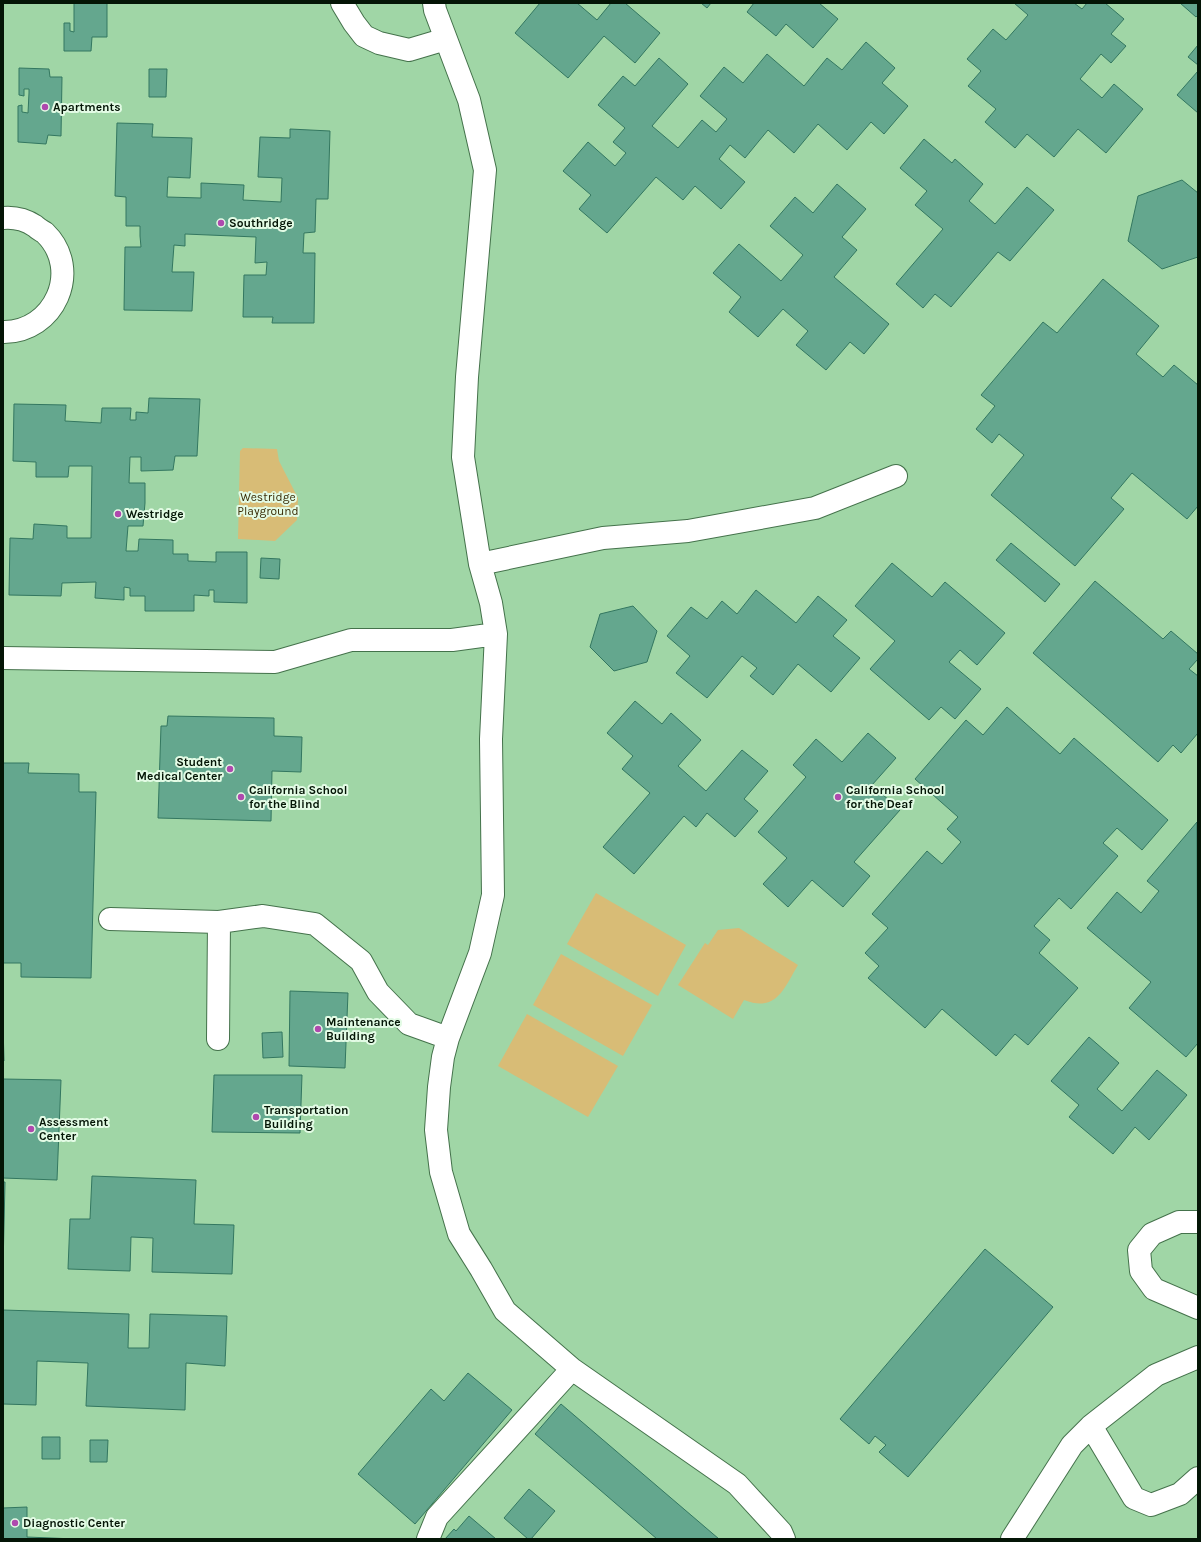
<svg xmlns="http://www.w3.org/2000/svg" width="1201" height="1542" font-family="Karla,sans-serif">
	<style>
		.built { fill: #a0d6a6 }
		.green { fill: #d8bc76 }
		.building { fill: #64a78e; stroke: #337760 }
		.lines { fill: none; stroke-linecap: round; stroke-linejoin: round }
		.minor-casing { stroke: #44724b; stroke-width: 24 }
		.minor { stroke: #fff; stroke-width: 22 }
		.poi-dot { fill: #af49ae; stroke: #e3fbe5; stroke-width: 1.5 }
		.labels { text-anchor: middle; stroke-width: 4; stroke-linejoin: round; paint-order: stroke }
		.poi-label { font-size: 12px; font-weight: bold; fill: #041506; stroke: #e3fbe5; text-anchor: start }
		.park-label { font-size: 12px; fill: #3a2c07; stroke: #e3fbe5 }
	</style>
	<rect width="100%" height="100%" fill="#b0e2b6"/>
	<path class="built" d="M 3,3 L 1198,3 L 1198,1539 L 3,1539 Z"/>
	<path class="green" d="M 243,448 L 277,449 L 279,461 L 298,498 L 297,520 L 275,541 L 238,539 L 240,451 Z
		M 596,893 L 686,945 L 658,996 L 567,944 Z
		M 739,928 L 798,965 C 784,988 777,1013 744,1000 L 733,1019 L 678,985 L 705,943 L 708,945 L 718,930 Z
		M 561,954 L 652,1005 L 623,1056 L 533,1005 Z
		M 527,1014 L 618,1066 L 588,1117 L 498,1066 Z"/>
	<path class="building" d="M 74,3 L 107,3 L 107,37 L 92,37 L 91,51 L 64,51 L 64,23 L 70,23 L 70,31 L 74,32 Z
		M 540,3 L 577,3 L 597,20 L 611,3 L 625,3 L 660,33 L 635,63 L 604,36 L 568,78 L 515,33 Z
		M 701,3 L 711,3 L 707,8 Z
		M 754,3 L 819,3 L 838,19 L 813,48 L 786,24 L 776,36 L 747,12 Z
		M 1014,3 L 1074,3 L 1082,9 L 1087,3 L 1105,3 L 1124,19 L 1111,34 L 1126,46 L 1111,63 L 1101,54 L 1080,79 L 1102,98 L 1114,84 L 1143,109 L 1106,153 L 1078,129 L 1054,157 L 1027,134 L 1015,148 L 985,122 L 996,109 L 968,86 L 981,71 L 967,59 L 993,29 L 1006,40 L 1028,15 Z
		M 1180,3 L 1198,3 L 1198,15 L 1196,17 Z
		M 866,42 L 895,68 L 882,83 L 908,106 L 884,134 L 871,122 L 847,150 L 818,124 L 794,153 L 768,130 L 745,158 L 730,145 L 719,159 L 745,182 L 721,209 L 695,186 L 683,200 L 656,177 L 607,233 L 579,209 L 591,195 L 563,171 L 588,142 L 615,166 L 626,153 L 613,142 L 625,128 L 598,105 L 623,76 L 635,86 L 659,58 L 688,84 L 652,126 L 678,148 L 702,120 L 716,132 L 727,119 L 700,96 L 724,67 L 743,83 L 767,54 L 804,86 L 827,58 L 842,70 Z
		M 1198,45 L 1198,65 L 1188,57 Z
		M 19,68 L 49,69 L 50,77 L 62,77 L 61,136 L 48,135 L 46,144 L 18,142 L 18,106 L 22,105 L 22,112 L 28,113 L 29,93 L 29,89 L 24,89 L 24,96 L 19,95 Z
		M 149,69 L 167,69 L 166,97 L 149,97 Z
		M 1198,71 L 1198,113 L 1177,95 Z
		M 117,123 L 153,124 L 152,137 L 192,138 L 190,178 L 168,177 L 167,197 L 201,198 L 201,183 L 222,184 L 244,185 L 243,200 L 281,202 L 282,178 L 258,177 L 260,137 L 290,138 L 290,129 L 330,131 L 328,199 L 316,199 L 315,232 L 304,233 L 303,253 L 315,253 L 314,323 L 272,323 L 273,317 L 243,317 L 244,275 L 266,275 L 267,262 L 255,263 L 256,237 L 185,234 L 185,246 L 174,245 L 172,272 L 194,272 L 192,311 L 124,310 L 125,247 L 141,247 L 140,236 L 140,226 L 126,226 L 126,197 L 115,196 Z
		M 924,139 L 952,163 L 955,159 L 983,184 L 969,201 L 995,224 L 1027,187 L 1054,210 L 1010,261 L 998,252 L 951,307 L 935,294 L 923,308 L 896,284 L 943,229 L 915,205 L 927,191 L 900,168 Z
		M 1182,180 L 1198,193 L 1198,257 L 1162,269 L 1128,241 L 1138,196 Z
		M 837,184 L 866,209 L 842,237 L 857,250 L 834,277 L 889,324 L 864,354 L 850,342 L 826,370 L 796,345 L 808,331 L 783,309 L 758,337 L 729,312 L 741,297 L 713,273 L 739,244 L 781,281 L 803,255 L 770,226 L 795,197 L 813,213 Z
		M 1103,279 L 1159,326 L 1136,354 L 1163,377 L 1174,365 L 1198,385 L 1198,506 L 1187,519 L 1132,473 L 1111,498 L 1124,509 L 1075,566 L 991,495 L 1024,455 L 999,434 L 992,443 L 976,429 L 995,406 L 981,395 L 1043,322 L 1057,333 Z
		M 149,398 L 200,399 L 197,456 L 175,456 L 173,470 L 141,471 L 141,457 L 130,457 L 129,483 L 145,483 L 145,503 L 143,526 L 128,526 L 126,551 L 138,551 L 139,539 L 173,540 L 173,554 L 188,554 L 188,561 L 216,562 L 216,552 L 247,552 L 247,603 L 214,602 L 214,590 L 209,590 L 209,596 L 194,595 L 194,611 L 145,611 L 145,596 L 130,596 L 130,588 L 124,587 L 124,600 L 95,598 L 96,582 L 62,583 L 61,596 L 9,595 L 10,538 L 33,539 L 34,524 L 67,526 L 67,538 L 91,538 L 92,466 L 69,466 L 68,477 L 36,477 L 36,462 L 13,461 L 14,404 L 66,405 L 65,421 L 101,423 L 102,408 L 131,408 L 130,420 L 136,420 L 136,412 L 148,413 Z
		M 1011,543 L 1060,584 L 1045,602 L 996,560 Z
		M 261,558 L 280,559 L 279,579 L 260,578 Z
		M 892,563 L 932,597 L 945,582 L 1005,633 L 977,665 L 960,650 L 949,662 L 981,689 L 955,719 L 941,707 L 929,720 L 870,669 L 895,641 L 855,606 Z
		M 1095,581 L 1163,639 L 1171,631 L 1198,654 L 1198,659 L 1189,669 L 1198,676 L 1198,733 L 1181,753 L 1173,745 L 1158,762 L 1033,653 Z
		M 756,590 L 796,623 L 818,596 L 847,620 L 833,636 L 860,658 L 831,692 L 798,664 L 773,695 L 750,676 L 757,668 L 742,656 L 707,698 L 676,673 L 690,656 L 667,636 L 691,607 L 707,619 L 722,601 L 737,614 Z
		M 633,606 L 657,631 L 647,662 L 614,671 L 590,647 L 600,614 Z
		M 635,701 L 662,724 L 671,713 L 701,740 L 678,766 L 706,791 L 742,750 L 768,771 L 744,799 L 758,811 L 735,837 L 707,813 L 696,827 L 684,816 L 634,874 L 603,847 L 650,793 L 622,769 L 633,756 L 607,733 Z
		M 1007,707 L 1060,754 L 1074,738 L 1168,820 L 1142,850 L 1117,828 L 1103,843 L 1118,856 L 1071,909 L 1059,898 L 1034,926 L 1050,940 L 1039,953 L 1078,988 L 1028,1045 L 1015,1034 L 996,1056 L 942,1009 L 925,1028 L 868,978 L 879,966 L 865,953 L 888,928 L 872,914 L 927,851 L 942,864 L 961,842 L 947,829 L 958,817 L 915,779 L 966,720 L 983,735 Z
		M 168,716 L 274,718 L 274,736 L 302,737 L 301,772 L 272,771 L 271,821 L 158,818 L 161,726 L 167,726 Z
		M 868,733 L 896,758 L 872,785 L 900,810 L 854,862 L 870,876 L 843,907 L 812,880 L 788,907 L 763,884 L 787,858 L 758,832 L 806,777 L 793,765 L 816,739 L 842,762 Z
		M 3,763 L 29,763 L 28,773 L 79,774 L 79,792 L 96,792 L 91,978 L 21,977 L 21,963 L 3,963 Z
		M 1197,822 L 1198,1043 L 1186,1057 L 1129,1008 L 1151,982 L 1087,928 L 1117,892 L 1141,913 L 1159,891 L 1147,881 Z
		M 290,991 L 348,993 L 345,1068 L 289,1066 Z
		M 3,1025 L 4,1061 L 3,1061 Z
		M 282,1032 L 283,1057 L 263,1058 L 262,1033 Z
		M 1089,1037 L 1119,1063 L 1097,1089 L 1122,1111 L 1157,1070 L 1187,1095 L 1149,1140 L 1135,1127 L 1113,1154 L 1069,1117 L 1079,1105 L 1051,1081 Z
		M 214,1075 L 302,1075 L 300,1133 L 212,1132 Z
		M 3,1079 L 61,1080 L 57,1180 L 3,1178 Z
		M 92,1176 L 196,1180 L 194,1224 L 234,1225 L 232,1274 L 152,1272 L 153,1238 L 131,1237 L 130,1271 L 68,1269 L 70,1219 L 90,1219 Z
		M 3,1182 L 5,1182 L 3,1268 Z
		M 985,1249 L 1053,1307 L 908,1477 L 879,1452 L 886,1445 L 875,1436 L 869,1444 L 840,1419 Z
		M 3,1310 L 129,1314 L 128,1348 L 149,1348 L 150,1314 L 227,1316 L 225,1366 L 186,1363 L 185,1410 L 86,1406 L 88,1363 L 37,1361 L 36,1405 L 3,1404 Z
		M 468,1373 L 512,1410 L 415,1524 L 358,1474 L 431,1389 L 444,1401 Z
		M 561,1404 L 719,1539 L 657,1539 L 535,1434 Z
		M 42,1437 L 60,1437 L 60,1459 L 42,1459 Z
		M 90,1440 L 108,1440 L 107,1462 L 90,1462 Z
		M 529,1489 L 555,1511 L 531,1539 L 528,1539 L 504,1518 Z
		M 27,1507 L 27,1537 L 75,1539 L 3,1539 L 3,1508 Z
		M 469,1516 L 496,1539 L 445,1539 L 454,1529 L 456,1531 Z"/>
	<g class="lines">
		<g class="minor-casing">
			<path id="minor" d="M 342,3 L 354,23 L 364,36 L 379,43 L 409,50 L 446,39
				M 434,3 L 435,10 L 469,100 L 485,170 L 467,377 L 463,457 L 480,564 L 491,603 L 496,634 L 491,739 L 493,895 L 480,953 L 448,1038 L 443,1057 L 439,1087 L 436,1130 L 441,1172 L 459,1234 L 481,1269 L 505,1311 L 572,1369 L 737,1484 L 781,1532 L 784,1539
				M 3,218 C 14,217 26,220 35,226 C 38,229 42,231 45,233 C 83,270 54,333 3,332
				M 480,564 L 603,538 L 688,531 L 815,508 L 896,476
				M 3,658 L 275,662 L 351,640 L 452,640 L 496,634
				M 110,919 L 219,922 L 263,916 L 315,924 L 361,961 L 378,992 L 409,1024 L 448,1038
				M 218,1039 L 219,922
				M 1198,1222 L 1179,1222 L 1152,1234 L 1139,1250 L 1141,1271 L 1154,1289 L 1198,1308
				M 1091,1426 L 1134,1498 L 1151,1505 L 1180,1494 L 1198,1478
				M 428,1539 L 437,1517 L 572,1369
				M 1012,1539 L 1072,1445 L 1091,1426 L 1156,1375 L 1198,1357"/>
		</g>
		<use href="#minor" class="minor"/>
	</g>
	<g class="poi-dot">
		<circle cx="45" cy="107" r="4"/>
		<circle cx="221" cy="223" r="4"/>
		<circle cx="118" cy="514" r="4"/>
		<circle cx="230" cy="769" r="4"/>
		<circle cx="241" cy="797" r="4"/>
		<circle cx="838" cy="797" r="4"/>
		<circle cx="318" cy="1029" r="4"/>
		<circle cx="256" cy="1117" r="4"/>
		<circle cx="31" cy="1129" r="4"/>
		<circle cx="15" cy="1523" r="4"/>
	</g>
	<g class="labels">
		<g class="poi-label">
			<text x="53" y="111">Apartments</text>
			<text x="229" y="227">Southridge</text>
			<text x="126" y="518">Westridge</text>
			<text x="222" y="766" text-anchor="end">Student<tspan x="222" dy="14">Medical Center</tspan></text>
			<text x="249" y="794">California School<tspan x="249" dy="14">for the Blind</tspan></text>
			<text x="846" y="794">California School<tspan x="846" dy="14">for the Deaf</tspan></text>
			<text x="326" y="1026">Maintenance<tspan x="326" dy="14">Building</tspan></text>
			<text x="264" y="1114">Transportation<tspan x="264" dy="14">Building</tspan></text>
			<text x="39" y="1126">Assessment<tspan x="39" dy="14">Center</tspan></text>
			<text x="23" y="1527">Diagnostic Center</text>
		</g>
		<g class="park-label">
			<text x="268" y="501">Westridge<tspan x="268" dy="14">Playground</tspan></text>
		</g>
	</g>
	<rect width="1201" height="1542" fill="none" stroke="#041506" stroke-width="8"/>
</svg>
